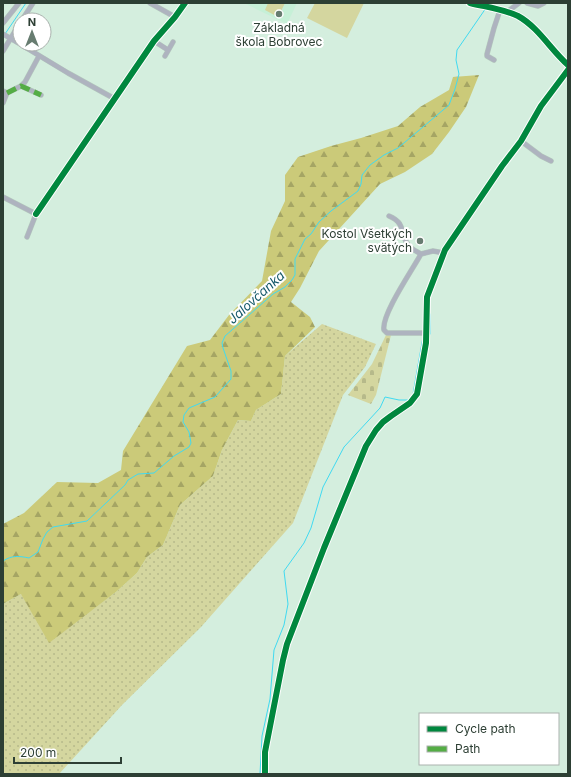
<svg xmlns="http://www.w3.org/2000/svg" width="571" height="777" font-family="Inter,sans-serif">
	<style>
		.built { fill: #c6f0d7 }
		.grass { fill: url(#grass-dots) }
		.forest { fill: url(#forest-firs) }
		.cemetery { fill: url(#cemetery-stones) }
		.park { fill: #d4d69f }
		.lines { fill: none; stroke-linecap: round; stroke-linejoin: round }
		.stream { stroke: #40daf1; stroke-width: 1 }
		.street-casing { stroke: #b4c9bd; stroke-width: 5.5 }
		.secondary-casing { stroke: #b4c9bd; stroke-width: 7 }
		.street { stroke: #aeb3bf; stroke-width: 4.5 }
		.secondary { stroke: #a3a8b5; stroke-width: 6 }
		.quiet { stroke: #54ad45; stroke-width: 5; stroke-dasharray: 10 5; stroke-linecap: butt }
		.cycleway-casing { stroke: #fff; stroke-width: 8 }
		.cycleway { stroke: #00873e; stroke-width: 6 }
		.poi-dot { fill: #677c70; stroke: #fff; stroke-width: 1.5 }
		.labels { text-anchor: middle; stroke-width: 4; stroke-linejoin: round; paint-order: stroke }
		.poi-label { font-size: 12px; fill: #2d3f34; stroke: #fff }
		.water-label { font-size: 13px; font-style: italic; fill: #16596a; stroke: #fff }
	</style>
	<defs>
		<pattern id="grass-dots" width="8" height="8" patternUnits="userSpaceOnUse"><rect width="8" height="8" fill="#d4d69f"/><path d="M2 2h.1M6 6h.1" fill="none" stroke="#b6b98a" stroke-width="1.8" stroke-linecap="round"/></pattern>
		<pattern id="forest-firs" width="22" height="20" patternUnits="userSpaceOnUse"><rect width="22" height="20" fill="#cbca79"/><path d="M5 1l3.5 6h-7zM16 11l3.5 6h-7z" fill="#a5a564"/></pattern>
		<pattern id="cemetery-stones" width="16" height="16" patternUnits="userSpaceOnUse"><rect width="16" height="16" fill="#d4d69f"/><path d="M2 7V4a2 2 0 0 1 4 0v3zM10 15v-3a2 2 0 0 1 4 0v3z" fill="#b6b98a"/></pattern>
	</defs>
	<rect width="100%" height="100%" fill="#d4eede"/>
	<path class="built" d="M 244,3 L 297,3 L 287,24 Z"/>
	<path class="grass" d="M 322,324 L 376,344 L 365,367 L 343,395 L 293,523 L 201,627 L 122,705 L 59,774 L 3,774 L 3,604 L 21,594 L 89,612 L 116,592 L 137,573 L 147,557 L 163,545 L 180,505 L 213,476 L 222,450 L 238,420 L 251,421 L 256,410 L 281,394 L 285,356 Z"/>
	<path class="forest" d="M 479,75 L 466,107 L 449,132 L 432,154 L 405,172 L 380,184 L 319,251 L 300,288 L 291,302 L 310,317 L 315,327 L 285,356 L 281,394 L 256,410 L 251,421 L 238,420 L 222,450 L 213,476 L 180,505 L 163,545 L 147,557 L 137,573 L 116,592 L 49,643 L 21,594 L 3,604 L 3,524 L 24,513 L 57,482 L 98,483 L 121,470 L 123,451 L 187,346 L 210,340 L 229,315 L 262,281 L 271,231 L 285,201 L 285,175 L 298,157 L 331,146 L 361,138 L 398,126 L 420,107 L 449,90 L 453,77 Z"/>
	<path class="cemetery" d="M 386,335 L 391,335 L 376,395 L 371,404 L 348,395 L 372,364 Z"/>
	<path class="park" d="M 268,3 L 285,3 L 278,17 L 265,10 Z
		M 315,3 L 364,3 L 347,38 L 307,18 Z"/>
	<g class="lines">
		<path class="stream" d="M 5,34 L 26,3
			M 564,81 L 568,76
			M 552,96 L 560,86
			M 430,314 L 430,334
			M 3,561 C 12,555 19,556 29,558 L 38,552 L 43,539 L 47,532 L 53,527 L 87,521 L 125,485 L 128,480 L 138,474 L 154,473 L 174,456 L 189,447 L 191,443 L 189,432 L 183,422 L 184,415 L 189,408 L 215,397 L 231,379 L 231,371 L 223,348 L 222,343 L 225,336 L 273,294 L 285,287 L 292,280 L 295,275 L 295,259 L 305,239 L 311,234 L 319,222 L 331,211 L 358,191 L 361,184 L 362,175 L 370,165 L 384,155 L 398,148 L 449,105 L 455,89 L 459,74 L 456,60 L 457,50 L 486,8
			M 260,774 L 262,736 L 270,699 L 274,650 L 284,625 L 288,604 L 284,571 L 304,543 L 311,528 L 323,487 L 344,447 L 380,408 L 385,397 L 399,400 L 408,400 L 413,394 L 423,337"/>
		<g class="street-casing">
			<path id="street" d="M 150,3 L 175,17
				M 527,3 L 538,6 L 544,3
				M 507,12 L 519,3
				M 22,20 L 33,3
				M 3,23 L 19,3
				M 3,34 L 20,44
				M 154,41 L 168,50
				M 20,44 L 68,73 L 115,99
				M 3,51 L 20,23
				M 165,56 L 173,42
				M 494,60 L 487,56 L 487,54 L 494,28 L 500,10
				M 21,86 L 25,82 L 39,56
				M 3,91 L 7,93 L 3,103
				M 7,93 L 21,86 L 41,95
				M 521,141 L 541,156 L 551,161
				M 3,197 L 36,214 L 27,237
				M 36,214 L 154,41 L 175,17 L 185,3
				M 389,216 C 408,224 398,235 410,247 C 413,250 418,252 421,254 L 433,251 L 444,253
				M 421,254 C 413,269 381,315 384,330 L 387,333 L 426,333"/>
		</g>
		<g class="secondary-casing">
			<path id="secondary" d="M 470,3 C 486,7 503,9 518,16 C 538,27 551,50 568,65
				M 265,774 L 265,752 L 283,660 L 287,644 L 324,548 L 366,446 L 376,430 L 383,422 L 391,416 L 410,403 L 417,394 L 426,343 L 427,297 L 445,250 L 502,166 L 521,141 L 541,106 L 568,70"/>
		</g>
		<use href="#street" class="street"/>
		<use href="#secondary" class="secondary"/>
		<path class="quiet" d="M 7,93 L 21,86 L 41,95"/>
		<g class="cycleway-casing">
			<path id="cycleway" d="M 470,3 C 486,7 503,9 518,16 C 538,27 551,50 568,65
				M 36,214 L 154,41 L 175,17 L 185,3
				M 265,774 L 265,752 L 283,660 L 287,644 L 324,548 L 366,446 L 376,430 L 383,422 L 391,416 L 410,403 L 417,394 L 426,343 L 427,297 L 445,250 L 502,166 L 521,141 L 541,106 L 568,70"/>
		</g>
		<use href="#cycleway" class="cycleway"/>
	</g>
	<g class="poi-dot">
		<circle cx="279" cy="14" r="4"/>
		<circle cx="420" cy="241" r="4"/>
	</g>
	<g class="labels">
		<g class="poi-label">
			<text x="279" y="32">Základná<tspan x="279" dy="14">škola Bobrovec</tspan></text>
			<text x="412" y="238" text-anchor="end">Kostol Všetkých<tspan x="412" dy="14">svätých</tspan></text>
		</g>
		<g class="water-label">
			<text transform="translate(256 297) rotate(-42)" y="5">Jalovčanka</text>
		</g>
	</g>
	<rect width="571" height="777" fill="none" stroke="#2d3f34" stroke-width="8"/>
	<rect x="419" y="713" width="140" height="52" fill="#ffffff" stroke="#abb2ae"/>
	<rect x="427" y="726" width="20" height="6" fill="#00873e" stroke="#abb2ae"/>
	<text x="455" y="733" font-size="12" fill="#2d3f34">Cycle path</text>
	<rect x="427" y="746" width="20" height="6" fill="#54ad45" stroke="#abb2ae"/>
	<text x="455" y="753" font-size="12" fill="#2d3f34">Path</text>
	<g transform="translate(32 32)"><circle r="19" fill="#ffffff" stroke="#abb2ae"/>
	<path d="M0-3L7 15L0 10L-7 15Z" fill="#677c70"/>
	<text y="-6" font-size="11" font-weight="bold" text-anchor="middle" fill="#2d3f34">N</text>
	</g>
	<path d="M14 757v6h107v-6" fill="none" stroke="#2d3f34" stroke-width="2"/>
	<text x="20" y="757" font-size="12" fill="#2d3f34" stroke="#ffffff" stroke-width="3" paint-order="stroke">200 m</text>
</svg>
